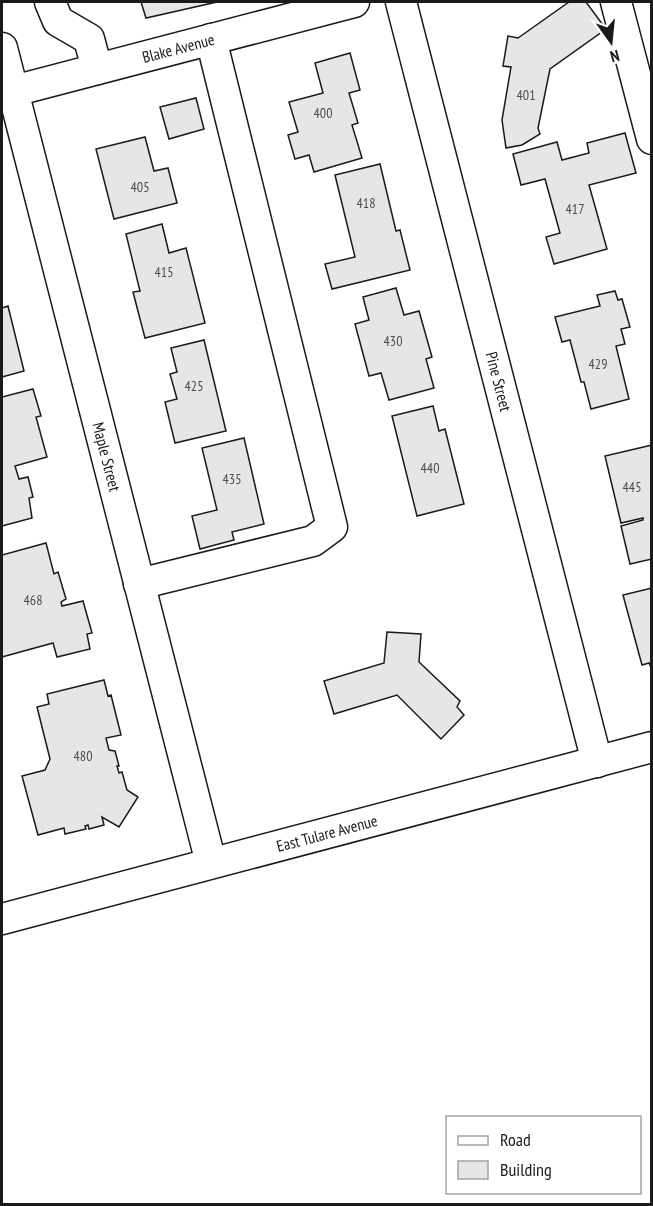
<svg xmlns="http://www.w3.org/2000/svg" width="653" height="1206" font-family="'PT Sans Narrow',sans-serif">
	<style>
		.building { fill: #e6e6e6; stroke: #1a1a1a; stroke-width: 1.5 }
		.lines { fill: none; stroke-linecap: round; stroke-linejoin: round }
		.minor-casing { stroke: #1a1a1a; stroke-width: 33 }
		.minor { stroke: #fff; stroke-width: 30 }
		.labels { text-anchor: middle; stroke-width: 4.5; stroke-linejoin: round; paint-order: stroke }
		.number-label { font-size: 14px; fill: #4d4d4d }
		.street-label { font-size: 16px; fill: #1a1a1a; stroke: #fff }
	</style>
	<rect width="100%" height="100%" fill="#fff"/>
	<path class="building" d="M 141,2 L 217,2 L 146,18 Z
		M 569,2 L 586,2 L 606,29 L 550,69 L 538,128 L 540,134 L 522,145 L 506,148 L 502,120 L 511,67 L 503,66 L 508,36 L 518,38 Z
		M 350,53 L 360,90 L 349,93 L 358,123 L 352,125 L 362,158 L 314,172 L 309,155 L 295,159 L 288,135 L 298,132 L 289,102 L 323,93 L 315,63 Z
		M 196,98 L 204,129 L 169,139 L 160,107 Z
		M 625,133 L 636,173 L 589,185 L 607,249 L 554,264 L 546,237 L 560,233 L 545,179 L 521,185 L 513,154 L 557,142 L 562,160 L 589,153 L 587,143 Z
		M 145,137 L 154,171 L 168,168 L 177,203 L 114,219 L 96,149 Z
		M 380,164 L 396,231 L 400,230 L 410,270 L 332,289 L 325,264 L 355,257 L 335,175 Z
		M 162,224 L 169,253 L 186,248 L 205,323 L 145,338 L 133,292 L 140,291 L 126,234 Z
		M 396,288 L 404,315 L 419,311 L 432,357 L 426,359 L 434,388 L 389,400 L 381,373 L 369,376 L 355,324 L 369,320 L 363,297 Z
		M 615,291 L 618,300 L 622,299 L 630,327 L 621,329 L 625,344 L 616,346 L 629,399 L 591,409 L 584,382 L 581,382 L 570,340 L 562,342 L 555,317 L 600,306 L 597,295 Z
		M 8,306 L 24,371 L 2,377 L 2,308 Z
		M 204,340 L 226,431 L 175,443 L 165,402 L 177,399 L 170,374 L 177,372 L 171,348 Z
		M 33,389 L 41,416 L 36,417 L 47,457 L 15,466 L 19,479 L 28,477 L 33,497 L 29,498 L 32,518 L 2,526 L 2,397 Z
		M 433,406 L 439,431 L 445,429 L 464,504 L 417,516 L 392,416 Z
		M 244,438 L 264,524 L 232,532 L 234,540 L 200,549 L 192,516 L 217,510 L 202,448 Z
		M 652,445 L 652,559 L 630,564 L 621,526 L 643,520 L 643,518 L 621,523 L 605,456 Z
		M 46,543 L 54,574 L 58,572 L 66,599 L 61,602 L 62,606 L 83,601 L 92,633 L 87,634 L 90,649 L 57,657 L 53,643 L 2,657 L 2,555 Z
		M 652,588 L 652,670 L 649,663 L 642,665 L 623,595 Z
		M 387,632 L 421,634 L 419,662 L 460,701 L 457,707 L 464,715 L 441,739 L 397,695 L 334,714 L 324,681 L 384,663 Z
		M 104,680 L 108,696 L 111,695 L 121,735 L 106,738 L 109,750 L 115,751 L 119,766 L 117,766 L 119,773 L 122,772 L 127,790 L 138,797 L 119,827 L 102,817 L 104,825 L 89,829 L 88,825 L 85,826 L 86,829 L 65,834 L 64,828 L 38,835 L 22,776 L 45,770 L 50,759 L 37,707 L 49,704 L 47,694 Z"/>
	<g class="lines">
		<g class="minor-casing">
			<g id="minor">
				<path d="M 50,2 L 58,21 L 89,39 L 97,69"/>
				<path id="s1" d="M 401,2 L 597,762"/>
				<path d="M 616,2 L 652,139"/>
				<path id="s2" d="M 2,48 L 211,863"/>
				<path id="s3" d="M 2,94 L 354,2"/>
				<path d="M 139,584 L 313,541 L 332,527 L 211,39"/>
				<path id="s4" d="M 2,919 L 652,747"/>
			</g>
		</g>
		<use href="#minor" class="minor"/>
	</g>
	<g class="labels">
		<g class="number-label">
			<text x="526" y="100">401</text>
			<text x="323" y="118">400</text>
			<text x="140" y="192">405</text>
			<text x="366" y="208">418</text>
			<text x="575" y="214">417</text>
			<text x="164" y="277">415</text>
			<text x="393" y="346">430</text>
			<text x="598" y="369">429</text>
			<text x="194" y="391">425</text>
			<text x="430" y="473">440</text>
			<text x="232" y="484">435</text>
			<text x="632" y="492">445</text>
			<text x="33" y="605">468</text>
			<text x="83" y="761">480</text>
		</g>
		<g class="street-label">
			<text dy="6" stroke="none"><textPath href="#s3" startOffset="182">Blake Avenue</textPath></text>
			<text dy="6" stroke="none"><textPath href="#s1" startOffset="392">Pine Street</textPath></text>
			<text dy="6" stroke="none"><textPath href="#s2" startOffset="422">Maple Street</textPath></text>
			<text dy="6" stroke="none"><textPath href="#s4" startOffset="336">East Tulare Avenue</textPath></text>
		</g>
	</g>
	<rect width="653" height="1206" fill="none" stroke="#1a1a1a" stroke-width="6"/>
	<rect x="446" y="1116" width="195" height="78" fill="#ffffff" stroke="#a3a3a3" stroke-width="1.5"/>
	<rect x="458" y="1136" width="30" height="9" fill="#ffffff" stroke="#a3a3a3" stroke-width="1.5"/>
	<text x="500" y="1146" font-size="18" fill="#1a1a1a">Road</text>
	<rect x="458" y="1161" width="30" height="18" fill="#e6e6e6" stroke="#a3a3a3" stroke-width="1.5"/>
	<text x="500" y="1176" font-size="18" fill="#1a1a1a">Building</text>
	<g transform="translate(611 42) rotate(165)" stroke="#ffffff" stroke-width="4.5" paint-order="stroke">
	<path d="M0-4.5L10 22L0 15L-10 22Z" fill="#1a1a1a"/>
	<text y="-9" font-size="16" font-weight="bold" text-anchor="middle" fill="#1a1a1a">N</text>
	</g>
</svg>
